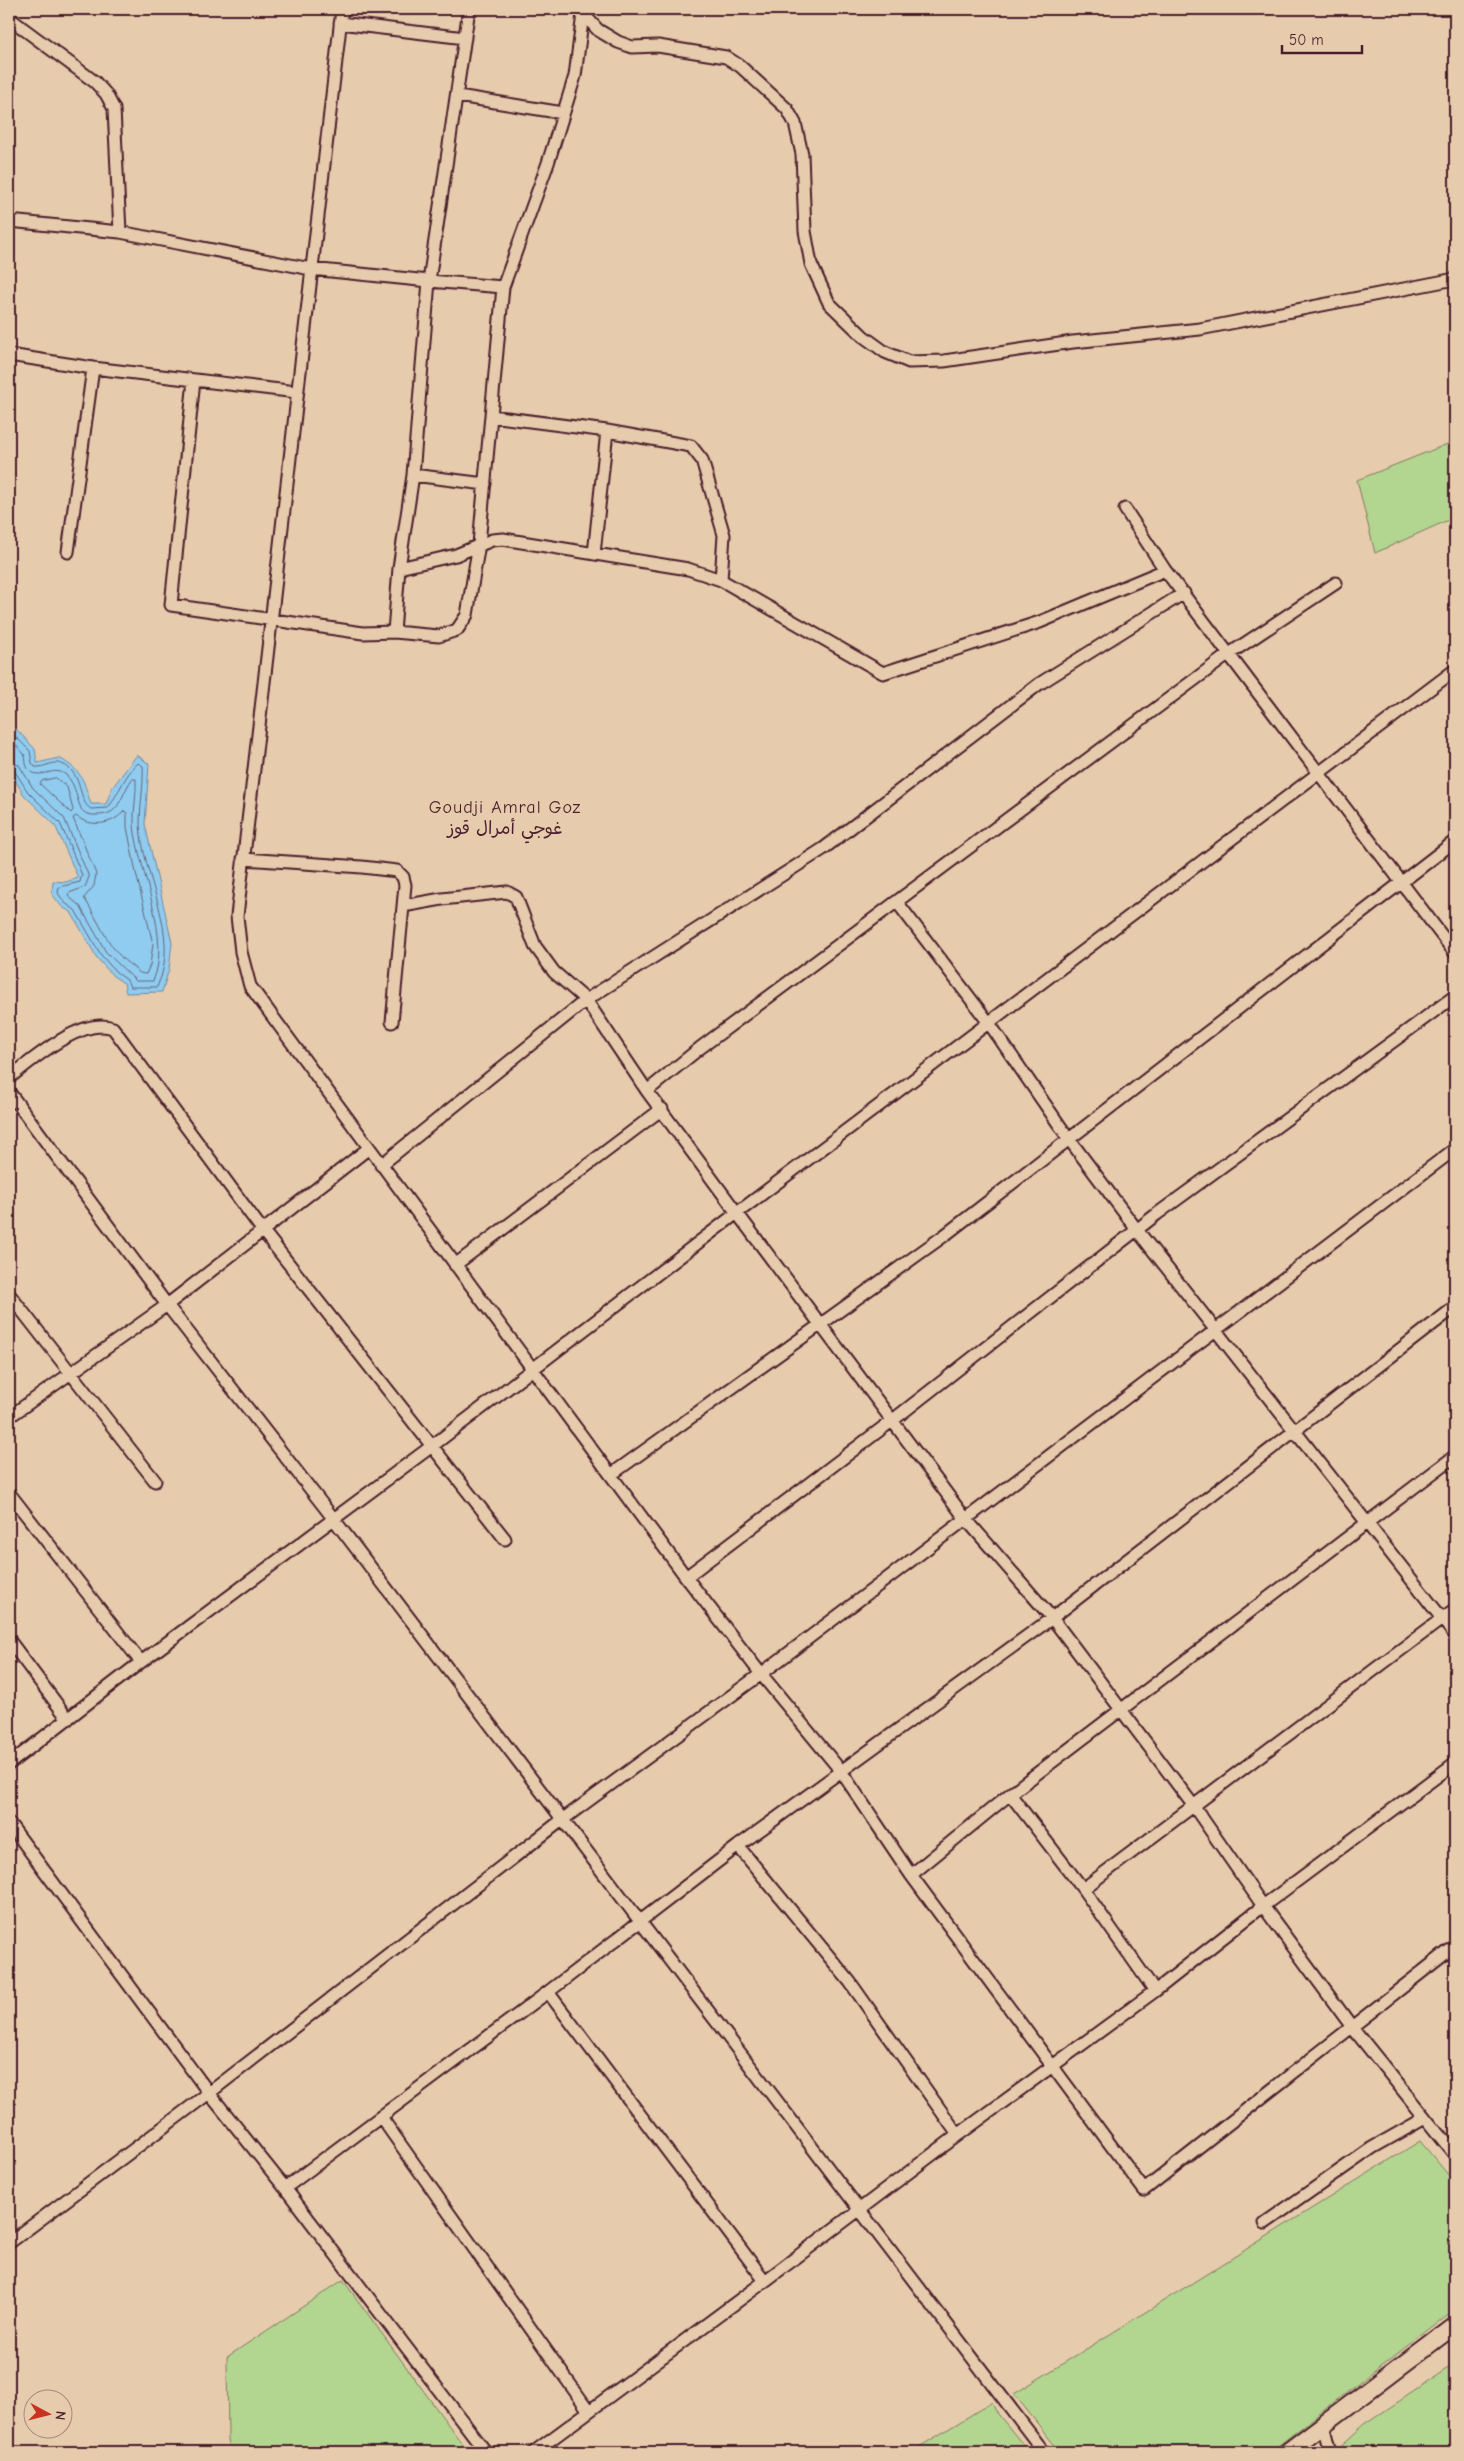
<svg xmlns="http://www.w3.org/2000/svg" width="1464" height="2461" font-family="'Comic Neue','Playpen Sans Arabic',sans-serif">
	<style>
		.green { fill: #b2d590; stroke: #7e7a5e }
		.water { fill: #8fccef; stroke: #7387a1 }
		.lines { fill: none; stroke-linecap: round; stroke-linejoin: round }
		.shore { stroke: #666479; stroke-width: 1 }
		.minor-casing { stroke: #4a1f2b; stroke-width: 15 }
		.highway-casing { stroke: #4a1f2b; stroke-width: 20 }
		.minor { stroke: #e6ccad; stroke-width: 11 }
		.highway { stroke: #e6ccad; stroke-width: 16 }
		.labels { text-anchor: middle; stroke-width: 4.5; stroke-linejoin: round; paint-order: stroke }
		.neighbourhood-label { font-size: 18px; letter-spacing: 1px; fill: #4a1f2b; stroke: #e6ccad }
	</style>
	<rect width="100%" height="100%" fill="#e6ccad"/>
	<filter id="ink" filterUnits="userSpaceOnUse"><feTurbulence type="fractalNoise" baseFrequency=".02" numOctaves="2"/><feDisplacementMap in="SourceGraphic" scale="10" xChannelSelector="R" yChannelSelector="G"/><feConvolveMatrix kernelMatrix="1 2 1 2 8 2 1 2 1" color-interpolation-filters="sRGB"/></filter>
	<g filter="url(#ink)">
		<path class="green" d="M 1455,441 L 1455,517 L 1375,553 L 1357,480 Z
			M 1420,2141 L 1455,2183 L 1455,2309 L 1270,2452 L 1060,2452 L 1014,2394 Z
			M 343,2280 L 468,2452 L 231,2452 L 228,2440 L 227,2357 Z
			M 1455,2364 L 1455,2452 L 1334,2452 L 1365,2424 Z
			M 992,2402 L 998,2414 L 1029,2452 L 911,2452 Z"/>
		<path class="water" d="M 16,729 L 35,749 L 37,763 L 59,758 C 83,771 83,780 91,804 L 106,804 L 112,788 L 137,755 L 149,764 L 145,824 L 172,943 L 169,969 L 162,992 L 126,993 L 124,983 L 113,976 L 97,958 L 71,912 L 62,907 L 52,894 L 53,881 L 66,882 L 78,878 L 55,825 L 24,795 L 9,770 L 9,736 Z"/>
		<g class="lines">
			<path class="shore" d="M 9,739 L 17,738 L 30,751 L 32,763 L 35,767 C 43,768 51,762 58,763 C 84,768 77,802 91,809 L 108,808 C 119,793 124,776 138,763 L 143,766 C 144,785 140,805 140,824 C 142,877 182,935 157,987 L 130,987 L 127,980 L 116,972 L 101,955 L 75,910 L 65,903 L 58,893 L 59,887 L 80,882 L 82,875 L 60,823 L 28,792 L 14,770 L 9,768
				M 9,746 L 16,745 C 18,748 22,751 24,754 C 27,759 24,766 30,771 C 41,780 54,765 66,775 C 76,785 75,794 80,806 C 82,813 88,815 95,815 C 121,816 119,798 132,779 L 136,779 C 137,794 133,810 134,826 C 139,871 172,939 153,981 L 136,981 L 106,952 L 80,906 L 68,896 L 69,893 L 85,887 L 89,877 L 64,818 L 33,788 L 19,765 L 9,762
				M 56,778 L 67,787 L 73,810 L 71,813 L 40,784 L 42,781 Z
				M 124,811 L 127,813 L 127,827 L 136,873 L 153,944 L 150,965 L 146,974 C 139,974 138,971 133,967 C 108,950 100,922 84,898 L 94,886 L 96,874 L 73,818 L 76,816 C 91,828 113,825 124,811 Z"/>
			<g class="minor-casing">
				<path id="minor" d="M 342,9 L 237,916 L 241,952 L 250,986 L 686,1577 L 761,1674 L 841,1771 L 911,1875 L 1144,2190 L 1455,1946
					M 579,9 L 598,30 L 618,42 L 632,47 L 658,46 L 726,57 L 740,66 L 787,109 L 795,123 L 802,154 L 805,231 L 811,264 L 829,303 L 863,336 L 885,352 L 909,362 L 944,361 L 1073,342 L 1200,329 L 1455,279
					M 9,18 L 95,82 L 106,94 L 114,109 L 120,232
					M 340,23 L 465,38
					M 458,96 L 563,113
					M 9,221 L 120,232 L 311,269 L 429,281 L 469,9
					M 9,355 L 93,368 L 297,392
					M 194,380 L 171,605 L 363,633 L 394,632 L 399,568 L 413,475 L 429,281 L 503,287
					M 491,416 L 607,431 L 594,554
					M 607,431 L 691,446 L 702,460 L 724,535 L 721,580
					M 413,475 L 485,484
					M 1125,509 L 1165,570 L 1455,953
					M 68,552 L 93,368
					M 399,568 L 456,555 L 492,540 L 503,539 L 688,569 L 721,580 L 883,673 L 1040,622 L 1165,570
					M 394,632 L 439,636 L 457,630 L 467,615 L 479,544 L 503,287 L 548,163 L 575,76 L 583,14
					M 243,859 L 362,867 L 397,871 L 403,877 L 405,885 L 392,1022
					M 897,902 L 989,1023 L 1069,1139 L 1137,1230 L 1455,1635
					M 403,906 L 442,899 L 507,892 L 516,897 L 535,946 L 554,972 L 586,1000 L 647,1091 L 737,1213 L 965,1518 L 1052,1618 L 1193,1805 L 1263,1906 L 1352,2027 L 1455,2155
					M 9,1078 C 32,1060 82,1016 113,1028 L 263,1231 L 505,1539
					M 647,1091 L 700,1048 L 1229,654 L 1336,583
					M 9,1092 L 167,1305 L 333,1518 L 1044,2452
					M 381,1165 L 586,1000 L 823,849 L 1039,684 L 1184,593
					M 455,1265 L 662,1109
					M 9,1294 L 155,1481
					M 9,1417 L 167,1305 L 369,1148
					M 612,1474 L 945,1235 L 1455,841
					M 9,1493 L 141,1662
					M 686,1577 L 893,1420 L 1157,1214 L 1455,996
					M 9,1640 L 68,1719
					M 9,1764 L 141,1662 L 432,1446 L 737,1213 L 1455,670
					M 1010,1794 L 1083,1889 L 1155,1991
					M 9,1823 L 209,2093 L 285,2188 L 486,2452
					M 738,1846 L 850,1982 L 958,2135
					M 911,1875 L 1010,1794 L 1455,1456
					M 1083,1889 L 1455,1609
					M 548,1992 L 765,2281
					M 381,2117 L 589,2411
					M 285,2188 L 548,1992 L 738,1846 L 1052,1618 L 1455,1307
					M 1265,2223 L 1372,2148 L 1425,2118
					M 9,2243 L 209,2093 L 562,1820 L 761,1674 L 1455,1149
					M 1323,2425 L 1330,2452
					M 534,2452 L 765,2281 L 958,2135 L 1155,1991 L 1263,1906 L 1455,1763"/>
			</g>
			<g class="highway-casing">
				<path id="highway" d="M 1287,2452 L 1455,2325"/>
			</g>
			<use href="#minor" class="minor"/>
			<use href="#highway" class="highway"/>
		</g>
	</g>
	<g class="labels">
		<g class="neighbourhood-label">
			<text x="505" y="813">Goudji Amral Goz<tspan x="505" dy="21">غوجي أمرال قوز</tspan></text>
		</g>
	</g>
	<rect width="1464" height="2461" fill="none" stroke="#e6ccad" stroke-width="30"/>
	<rect x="15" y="15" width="1434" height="2431" fill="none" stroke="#4a1f2b" stroke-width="2" filter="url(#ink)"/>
	<g transform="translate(48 2414) rotate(97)"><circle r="24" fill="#e6ccad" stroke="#a88779"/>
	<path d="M0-4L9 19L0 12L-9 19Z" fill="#c8321e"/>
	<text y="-8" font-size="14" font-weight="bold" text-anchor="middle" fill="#4a1f2b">N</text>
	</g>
	<path d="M1282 45v8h80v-8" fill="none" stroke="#4a1f2b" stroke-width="2.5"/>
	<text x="1289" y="45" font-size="15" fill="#4a1f2b" stroke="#e6ccad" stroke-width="4" paint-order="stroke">50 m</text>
</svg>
